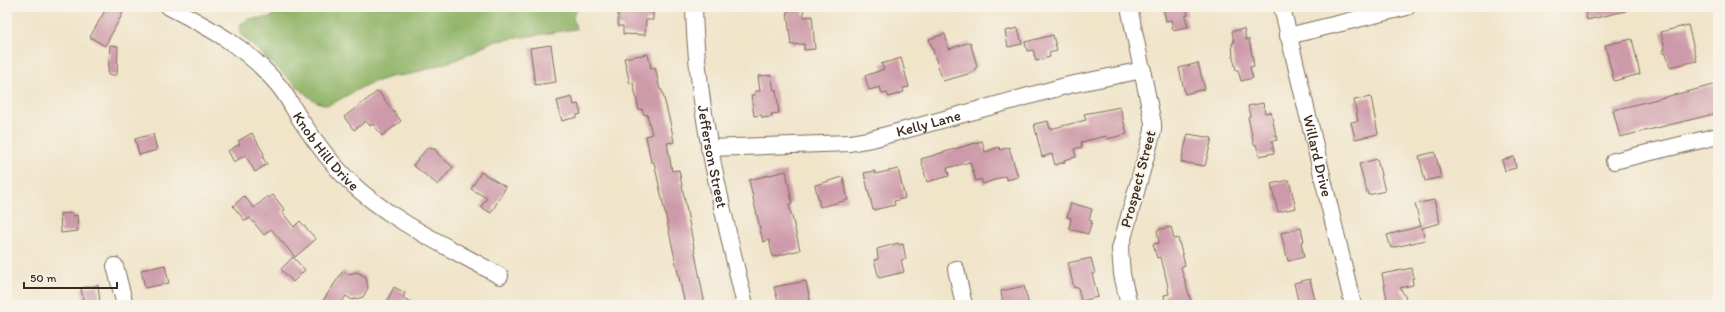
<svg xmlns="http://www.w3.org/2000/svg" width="1725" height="312" font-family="Itim,sans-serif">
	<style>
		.forest { fill: #91b569; stroke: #667044 }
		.building { fill: #cd9aa9 }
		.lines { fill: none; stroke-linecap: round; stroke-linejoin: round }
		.minor-casing { stroke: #7a6b5a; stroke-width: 18 }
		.minor { stroke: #fff; stroke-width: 16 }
		.labels { text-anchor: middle; stroke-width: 4; stroke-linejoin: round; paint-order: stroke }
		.street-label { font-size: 15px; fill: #3b2a1e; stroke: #f7f3e8 }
	</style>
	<rect width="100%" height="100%" fill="#f7f3e8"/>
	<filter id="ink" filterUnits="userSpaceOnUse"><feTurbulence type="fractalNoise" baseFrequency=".025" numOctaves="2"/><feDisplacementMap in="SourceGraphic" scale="8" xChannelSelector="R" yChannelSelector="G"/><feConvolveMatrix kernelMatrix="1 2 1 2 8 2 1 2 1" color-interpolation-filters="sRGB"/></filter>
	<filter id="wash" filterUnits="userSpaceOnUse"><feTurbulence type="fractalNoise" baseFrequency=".012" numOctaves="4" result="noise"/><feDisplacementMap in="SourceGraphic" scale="16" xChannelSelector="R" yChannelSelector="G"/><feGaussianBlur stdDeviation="0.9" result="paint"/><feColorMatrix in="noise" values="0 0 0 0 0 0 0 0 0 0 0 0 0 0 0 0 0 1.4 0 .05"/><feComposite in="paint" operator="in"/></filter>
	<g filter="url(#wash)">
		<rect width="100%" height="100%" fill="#f0e4c9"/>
		<path class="forest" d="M 277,7 L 578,7 L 573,17 L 576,29 L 491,42 L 474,52 L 455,60 L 411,74 L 390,77 L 368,84 L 335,102 L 327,105 L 317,102 L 309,97 L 240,34 L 240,25 L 248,19 L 272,17 Z"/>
		<g id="blocks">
			<path class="building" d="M 107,7 L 112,7 L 123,13 L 105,46 L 90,37 Z
				M 618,7 L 653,7 L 653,20 L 646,20 L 645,35 L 623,34 L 623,26 L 618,26 Z
				M 1163,7 L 1186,7 L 1188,15 L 1185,16 L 1188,27 L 1173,30 L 1171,20 L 1166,21 Z
				M 1584,7 L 1626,7 L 1626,11 L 1587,20 Z
				M 803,9 L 804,17 L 812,16 L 815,49 L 804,50 L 804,44 L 791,45 L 787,11 Z
				M 1688,25 L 1697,61 L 1670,67 L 1666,54 L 1662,52 L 1665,49 L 1661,32 Z
				M 1018,28 L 1022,44 L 1008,47 L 1005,31 Z
				M 1244,29 L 1246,40 L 1249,39 L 1254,66 L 1250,67 L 1253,78 L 1241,81 L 1238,70 L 1236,70 L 1233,57 L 1232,43 L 1234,43 L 1232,31 Z
				M 945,34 L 949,49 L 970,42 L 977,66 L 972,73 L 943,81 L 929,39 Z
				M 1053,35 L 1057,51 L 1049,53 L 1050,57 L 1036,61 L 1033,50 L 1027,51 L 1025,42 Z
				M 1632,39 L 1640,74 L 1614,81 L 1605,45 Z
				M 110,45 L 118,46 L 117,75 L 108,75 Z
				M 551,45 L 556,82 L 535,85 L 530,48 Z
				M 648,54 L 651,68 L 655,67 L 660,90 L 662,90 L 671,126 L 674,142 L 667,143 L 672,171 L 679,170 L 705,305 L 685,305 L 654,162 L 651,162 L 646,136 L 652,134 L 647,114 L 644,115 L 642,109 L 639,110 L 633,83 L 630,84 L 624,58 Z
				M 901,58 L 909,87 L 903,88 L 904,92 L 889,97 L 887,93 L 882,94 L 880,87 L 869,90 L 865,76 L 884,69 L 881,64 Z
				M 1198,63 L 1205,89 L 1185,94 L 1179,68 Z
				M 771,75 L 774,90 L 776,90 L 779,113 L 771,114 L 772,117 L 762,118 L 762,115 L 754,116 L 751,95 L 755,95 L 755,91 L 760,91 L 758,76 Z
				M 1718,84 L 1718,113 L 1620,137 L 1613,110 Z
				M 378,91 L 401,121 L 382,136 L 373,124 L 370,126 L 366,121 L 354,130 L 344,117 Z
				M 572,97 L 574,105 L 578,104 L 581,114 L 577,115 L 577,117 L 562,121 L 557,101 Z
				M 1371,97 L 1378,134 L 1355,139 L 1351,122 L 1358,121 L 1354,100 Z
				M 1263,103 L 1265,113 L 1271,112 L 1277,140 L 1272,141 L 1274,153 L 1259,156 L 1256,144 L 1254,145 L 1248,117 L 1250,116 L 1248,106 Z
				M 1120,107 L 1127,134 L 1107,139 L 1106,136 L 1081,142 L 1082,147 L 1074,149 L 1076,157 L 1064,160 L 1065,162 L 1055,165 L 1052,154 L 1042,157 L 1034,124 L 1048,121 L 1050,129 L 1086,120 L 1084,114 Z
				M 252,133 L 264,154 L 263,158 L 267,164 L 255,172 L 245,155 L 234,162 L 228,151 L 240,144 L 238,141 Z
				M 153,134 L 157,150 L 139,155 L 135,139 Z
				M 1188,134 L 1212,138 L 1205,166 L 1181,162 Z
				M 982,141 L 985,152 L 999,147 L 1000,150 L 1009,147 L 1018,177 L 1007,180 L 1005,176 L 983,184 L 981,179 L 976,181 L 970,162 L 947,168 L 949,176 L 927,182 L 921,159 Z
				M 428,147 L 432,149 L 435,149 L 438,154 L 453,167 L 438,185 L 413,165 Z
				M 1435,152 L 1441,177 L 1425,181 L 1419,156 Z
				M 1514,157 L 1516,168 L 1505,171 L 1502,160 Z
				M 1377,159 L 1385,191 L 1368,195 L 1359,164 Z
				M 898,169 L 905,198 L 894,201 L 895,205 L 873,210 L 864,173 L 875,171 L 875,174 Z
				M 786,171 L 792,203 L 789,204 L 800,250 L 773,257 L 769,240 L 763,242 L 749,180 Z
				M 481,172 L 506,187 L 491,213 L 481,207 L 487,198 L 471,189 Z
				M 843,177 L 848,200 L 820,207 L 815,185 Z
				M 1289,180 L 1296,208 L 1278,212 L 1271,184 Z
				M 273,195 L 285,210 L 282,212 L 294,227 L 300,221 L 316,239 L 295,257 L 271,229 L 264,235 L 250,218 L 245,221 L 233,206 L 244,196 L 254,208 L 268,196 L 269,198 Z
				M 1434,200 L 1440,223 L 1422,228 L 1425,240 L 1391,248 L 1387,235 L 1421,226 L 1415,204 Z
				M 1071,203 L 1092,209 L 1089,220 L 1092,221 L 1088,234 L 1069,229 L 1071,218 L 1067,217 Z
				M 72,213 L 73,216 L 77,215 L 78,231 L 61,233 L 60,214 Z
				M 1171,227 L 1174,239 L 1178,238 L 1185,265 L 1181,267 L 1192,305 L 1166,305 L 1164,295 L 1169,294 L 1167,282 L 1161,257 L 1157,258 L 1153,244 L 1159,243 L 1157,230 Z
				M 1301,228 L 1304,241 L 1301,242 L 1304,257 L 1288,261 L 1281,233 Z
				M 898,243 L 899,245 L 903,244 L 906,259 L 901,260 L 904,272 L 879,278 L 874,260 L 878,259 L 877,249 Z
				M 293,257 L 305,270 L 293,282 L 281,269 Z
				M 1091,258 L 1095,273 L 1092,274 L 1098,297 L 1081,301 L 1078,287 L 1074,288 L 1068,263 Z
				M 165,265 L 169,283 L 145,288 L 141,270 Z
				M 1412,268 L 1414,278 L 1412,278 L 1413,285 L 1400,288 L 1405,296 L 1407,305 L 1388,305 L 1382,274 Z
				M 343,271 L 348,274 L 357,272 L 366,277 L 368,288 L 363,297 L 352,300 L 346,296 L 340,305 L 320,305 Z
				M 1310,279 L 1316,305 L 1299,305 L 1294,283 Z
				M 806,281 L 811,305 L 779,305 L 774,287 Z
				M 98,285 L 100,302 L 84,305 L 81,288 Z
				M 1024,286 L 1029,305 L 1003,305 L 1001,291 Z
				M 394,287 L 405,293 L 403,298 L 418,305 L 385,305 Z"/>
		</g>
	</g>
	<g filter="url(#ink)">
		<use href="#blocks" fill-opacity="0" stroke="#7a6b5a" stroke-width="1"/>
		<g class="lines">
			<g class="minor-casing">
				<g id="minor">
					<path id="s1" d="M 169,7 C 212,29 248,48 279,86 C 288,97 294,110 302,122 C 316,143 331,163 349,181 C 392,222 449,247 500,276"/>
					<path id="s2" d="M 694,7 C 696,108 722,207 745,305"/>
					<path d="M 1129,7 L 1153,123 L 1153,131 L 1120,249 L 1122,274 L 1129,305"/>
					<path id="s3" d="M 1282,7 L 1353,305"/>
					<path d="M 1288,36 L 1407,7"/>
					<path id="s4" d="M 709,148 L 850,143 L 872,139 L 1069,85 L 1143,70"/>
					<path d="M 1614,161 L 1718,136"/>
					<path d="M 115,266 L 125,305"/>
					<path d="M 956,269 L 964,305"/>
				</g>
			</g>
			<use href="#minor" class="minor"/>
		</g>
	</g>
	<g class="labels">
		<g class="street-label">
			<text dy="5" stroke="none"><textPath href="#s4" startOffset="222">Kelly Lane</textPath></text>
			<text dy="5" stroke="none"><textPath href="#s1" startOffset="217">Knob Hill Drive</textPath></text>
			<text dy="5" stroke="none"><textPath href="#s3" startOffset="153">Willard Drive</textPath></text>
			<text dy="5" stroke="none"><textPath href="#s2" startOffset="151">Jefferson Street</textPath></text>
			<text transform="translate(1138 179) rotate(-75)" y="5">Prospect Street</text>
		</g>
	</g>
	<rect width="1725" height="312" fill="none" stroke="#f7f3e8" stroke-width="24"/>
	<path d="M24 282v6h93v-6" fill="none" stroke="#3b2a1e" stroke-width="2"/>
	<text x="30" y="282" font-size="12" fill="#3b2a1e" stroke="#f7f3e8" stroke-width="3" paint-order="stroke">50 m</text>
</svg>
